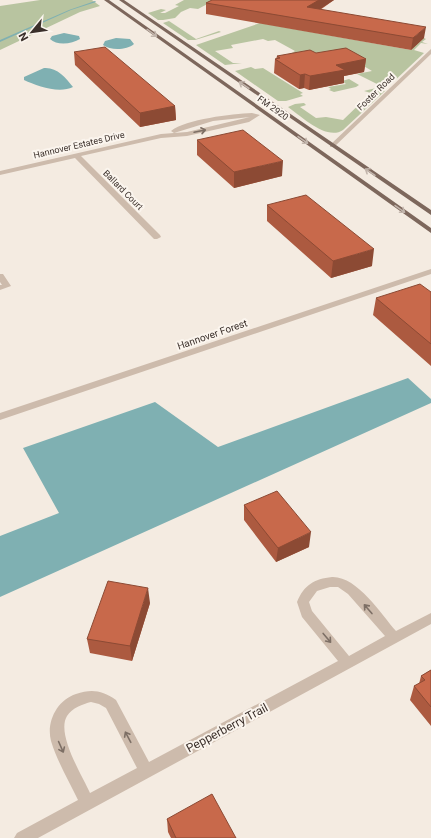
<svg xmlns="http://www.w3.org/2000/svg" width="431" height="838" font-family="Roboto,sans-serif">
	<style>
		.green { fill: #b8c4a0 }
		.water { fill: #7fb0b2 }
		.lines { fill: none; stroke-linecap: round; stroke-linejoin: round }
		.stream { fill: #7fb0b2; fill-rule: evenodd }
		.minor { fill: #cdbbac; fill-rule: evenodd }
		.major { fill: #7d675c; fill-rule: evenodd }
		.wall { fill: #ac5a40 }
		.shaded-wall { fill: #8c4a34 }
		.building { fill: #c8694b; stroke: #8c4a34 }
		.oneway { stroke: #c2b5ac }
		.oneway2 { stroke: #7d6f65 }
		.labels { text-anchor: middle; stroke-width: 4; stroke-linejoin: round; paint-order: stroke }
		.far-street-label { font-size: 9px; fill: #3b302b; stroke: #fbf5ee }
		.street-label { font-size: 10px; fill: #3b302b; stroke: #fbf5ee }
		.near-street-label { font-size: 12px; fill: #3b302b; stroke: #fbf5ee }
	</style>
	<rect width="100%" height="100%" fill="#f4ebe1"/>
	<path class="green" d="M 40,0 L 92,0 L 100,6 L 80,12 L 0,50 L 0,6 Z
		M 184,0 L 239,0 L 213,1 L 198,9 L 190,8 L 181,12 L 175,18 L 163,20 L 158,20 L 148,13 L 161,9 L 166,10 L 160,13 L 165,13 L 179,6 L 175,5 Z
		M 169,21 L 196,39 L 219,31 L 221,32 L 195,40 L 188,40 L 163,23 Z
		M 260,23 L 411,50 L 424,38 L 426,39 L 422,42 L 428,44 L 421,43 L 414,50 L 424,53 L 390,85 L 377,84 L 357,74 L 372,71 L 357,62 L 332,54 L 290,54 L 295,51 L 275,40 L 268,41 L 263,39 L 231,45 L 233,48 L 215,51 L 233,63 L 242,63 L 225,65 L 196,45 Z
		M 251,67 L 255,69 L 263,68 L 303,93 L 300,94 L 303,96 L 286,101 L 278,101 L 235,71 Z
		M 349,79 L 359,85 L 356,87 L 334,92 L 329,90 L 331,89 L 328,87 L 346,84 L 342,81 Z
		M 376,88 L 385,91 L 343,130 C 327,141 302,117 288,107 L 295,104 L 304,103 L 306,105 L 300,107 L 316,118 L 326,117 L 343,120 L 371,93 L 364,91 Z"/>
	<path class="water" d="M 64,33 L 79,36 L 80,39 C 72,44 57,46 50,39 L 52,36 Z
		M 116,38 L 130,39 L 134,44 C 127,50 111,51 103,45 L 105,41 Z
		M 44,68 C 57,67 65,77 73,87 C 59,94 37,86 24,80 L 24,77 Z
		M 408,378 L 431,399 L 431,403 L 0,597 L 0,536 L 59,513 L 23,448 L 155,402 L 218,447 Z"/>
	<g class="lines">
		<path class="stream" d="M 95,1 L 96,2 L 71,10 L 0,42 L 0,40 L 69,10 Z"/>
		<path class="minor" d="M 431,49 L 431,54 L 334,147 L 330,147 L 330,145 Z
			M 252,113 L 260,115 L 249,122 L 187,136 L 161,138 L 81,156 L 160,235 L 161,237 L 157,239 L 154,239 L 75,158 L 0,175 L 0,171 L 161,134 L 187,132 L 250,117 L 213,121 L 174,133 L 171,131 C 186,119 232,114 252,113 Z
			M 431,269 L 431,274 L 0,420 L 0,413 Z
			M 0,274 L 3,274 L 11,286 L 0,290 L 0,285 L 2,285 L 0,282 Z
			M 332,577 C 357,576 381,614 396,631 L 431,613 L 431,624 L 38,838 L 14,838 L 17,833 L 78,800 C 69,781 57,761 51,741 C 46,722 57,700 76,694 C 91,689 102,690 116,700 L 149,762 L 338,661 L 302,617 L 297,602 C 304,585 314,579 332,577 ZM 330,587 L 338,587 L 348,594 L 385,636 L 349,656 L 312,611 L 309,602 L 317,591 ZM 91,702 L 99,704 L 106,708 L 137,768 L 90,793 C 82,775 56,734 67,716 C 72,708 83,704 91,702 Z"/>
		<path class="major" d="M 104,0 L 109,0 L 431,228 L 431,233 Z
			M 119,0 L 124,0 L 431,210 L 431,215 Z"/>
	</g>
	<path class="wall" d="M 212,0 L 334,0 L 320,10 L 424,38 L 411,50 L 206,14 L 206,3 Z
		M 74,52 L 175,106 L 176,120 L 140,127 L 75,65 Z
		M 316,53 L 366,59 L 364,72 L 344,76 L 344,83 L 309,90 L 304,88 L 299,89 L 274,73 L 275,59 L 276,59 L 277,56 Z
		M 197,140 L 282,176 L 234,188 L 197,155 Z
		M 267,205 L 372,266 L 331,278 L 267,221 Z
		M 431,292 L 431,366 L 373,315 L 376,298 Z
		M 244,505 L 309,547 L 276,562 L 244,520 Z
		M 150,603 L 132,661 L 90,653 L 87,639 Z
		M 431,670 L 431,726 L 410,700 L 414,686 L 419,684 L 421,676 Z
		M 167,819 L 236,838 L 171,838 L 168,832 Z"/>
	<path class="shaded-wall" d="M 319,0 L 334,0 L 306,18 L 307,7 Z
		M 426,27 L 424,38 L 411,50 L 413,38 Z
		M 366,59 L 364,72 L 344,76 L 344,83 L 309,90 L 310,76 L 336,65 Z
		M 305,74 L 304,88 L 299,89 L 300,75 Z
		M 175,106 L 176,120 L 140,127 L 140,113 Z
		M 283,161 L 282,176 L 234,188 L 234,172 Z
		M 374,249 L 372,266 L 331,278 L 333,261 Z
		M 311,532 L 309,547 L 276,562 L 278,548 Z
		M 148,588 L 150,603 L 132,661 L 130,646 Z"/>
	<path class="building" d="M 212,0 L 319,0 L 307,7 L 426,27 L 413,38 L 206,3 Z
		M 105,47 L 175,106 L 140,113 L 74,52 Z
		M 346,48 L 366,59 L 336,65 L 345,70 L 310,76 L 305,74 L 300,75 L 275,59 L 280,58 L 277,56 L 310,50 L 316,53 Z
		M 243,130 L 283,161 L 234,172 L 197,140 Z
		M 306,195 L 374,249 L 333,261 L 267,205 Z
		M 420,284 L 431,292 L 431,344 L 376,298 Z
		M 277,491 L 311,532 L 278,548 L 244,505 Z
		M 108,581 L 148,588 L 130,646 L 87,639 Z
		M 431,670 L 431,707 L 414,686 L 425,680 L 421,676 Z
		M 212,794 L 236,838 L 176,838 L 167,819 Z"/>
	<defs><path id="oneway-shaft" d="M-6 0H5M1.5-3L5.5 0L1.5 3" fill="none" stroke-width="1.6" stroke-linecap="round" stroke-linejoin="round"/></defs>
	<g class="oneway">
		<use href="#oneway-shaft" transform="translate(152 33) rotate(36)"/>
		<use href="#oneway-shaft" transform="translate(244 85) rotate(-146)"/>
		<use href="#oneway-shaft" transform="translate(303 140) rotate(35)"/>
		<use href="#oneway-shaft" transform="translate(370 172) rotate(-146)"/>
		<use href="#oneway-shaft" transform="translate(400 209) rotate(35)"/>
	</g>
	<g class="oneway2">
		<use href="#oneway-shaft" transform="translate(200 131) rotate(-12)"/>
		<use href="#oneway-shaft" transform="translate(368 609) rotate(-131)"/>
		<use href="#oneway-shaft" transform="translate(327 638) rotate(50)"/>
		<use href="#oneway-shaft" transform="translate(128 737) rotate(-118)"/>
		<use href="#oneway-shaft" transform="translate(61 747) rotate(66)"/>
	</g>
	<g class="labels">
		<g class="far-street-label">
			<text transform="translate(376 92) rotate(-44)" y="3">Foster Road</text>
			<text transform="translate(273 108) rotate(35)" y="3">FM 2920</text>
			<text transform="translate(79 145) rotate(-13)" y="3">Hannover Estates Drive</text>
			<text transform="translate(123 190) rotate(45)" y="3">Ballard Court</text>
		</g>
		<g class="street-label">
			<text transform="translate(212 334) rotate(-19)" y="4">Hannover Forest</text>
		</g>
		<g class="near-street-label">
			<text transform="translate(227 728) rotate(-28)" y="4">Pepperberry Trail</text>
		</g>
	</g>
	<g transform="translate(32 32) rotate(241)" stroke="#fbf5ee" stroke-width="3" paint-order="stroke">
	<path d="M0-3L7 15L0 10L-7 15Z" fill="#3b302b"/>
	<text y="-6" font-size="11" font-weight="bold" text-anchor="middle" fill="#3b302b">N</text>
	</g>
</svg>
